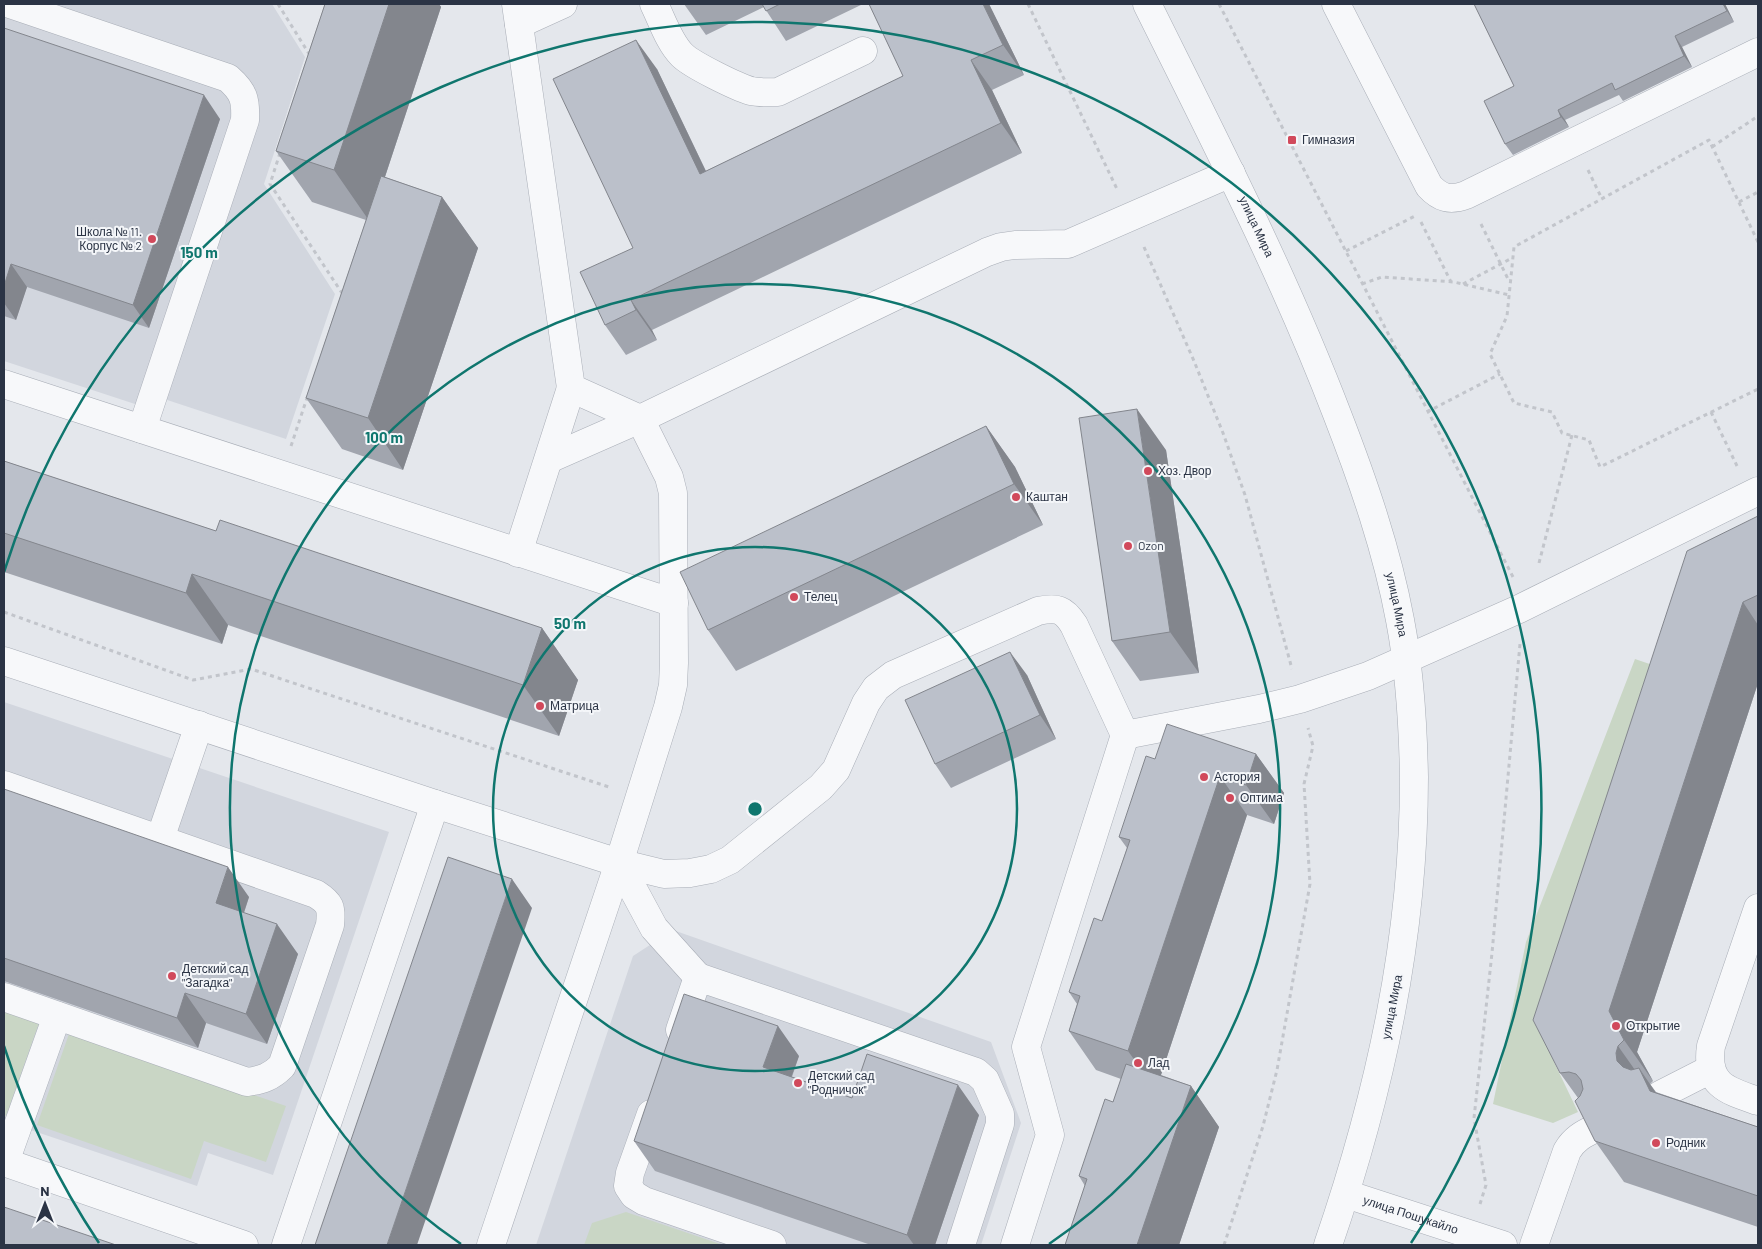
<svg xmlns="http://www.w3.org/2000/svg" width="1762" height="1249" font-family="Barlow,sans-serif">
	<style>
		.built { fill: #d2d6de }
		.green { fill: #c9d6c5 }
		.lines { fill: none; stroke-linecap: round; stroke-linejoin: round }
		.minor-casing { stroke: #a9aeb7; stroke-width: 29 }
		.path { stroke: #c2c5cb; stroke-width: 3; stroke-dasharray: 4 4; stroke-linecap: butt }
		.minor { stroke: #f7f8fa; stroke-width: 28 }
		.wall { fill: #a1a5ae }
		.shaded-wall { fill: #83868d }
		.building { fill: #bbc0ca; stroke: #83868d }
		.ring { fill: none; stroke: #0f766e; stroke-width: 2.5 }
		.poi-dot { fill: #d1495b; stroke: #f4f6f9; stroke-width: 2 }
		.labels { text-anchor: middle; stroke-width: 4; stroke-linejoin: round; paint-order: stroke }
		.poi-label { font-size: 12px; fill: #2b3445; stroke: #f4f6f9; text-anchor: start }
		.street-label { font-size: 12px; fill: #2b3445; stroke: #f4f6f9 }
		.centre { fill: #0f766e; stroke: #f4f6f9; stroke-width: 2.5 }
		.ring-label { font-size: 15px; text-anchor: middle; font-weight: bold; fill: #0f766e; stroke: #f4f6f9; stroke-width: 4; stroke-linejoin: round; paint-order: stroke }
	</style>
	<rect width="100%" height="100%" fill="#e4e7ec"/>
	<path class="built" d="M 4,4 L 272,4 L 305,57 L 264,184 L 335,294 L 286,439 L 146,393 L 141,406 L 4,361 Z
		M 4,702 L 389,832 L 273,1175 L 208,1153 L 197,1186 L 4,1121 Z
		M 673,930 L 991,1042 L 1021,1123 L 981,1245 L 536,1245 L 633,956 Z"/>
	<path class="green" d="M 1635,659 L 1679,674 L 1554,1062 L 1578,1112 L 1553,1123 L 1493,1104 L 1526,942 Z
		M 4,1008 L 40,1020 L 6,1116 L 4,1115 Z
		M 70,1031 L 286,1106 L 266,1162 L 204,1141 L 191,1179 L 37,1125 Z
		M 626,1212 L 723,1245 L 584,1245 L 592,1223 Z"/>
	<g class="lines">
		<g class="minor-casing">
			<g id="minor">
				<path d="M 10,4 L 228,78 C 244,92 246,100 245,120 L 142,429"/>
				<path d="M 516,4 L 571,388 L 640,419 L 549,459"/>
				<path d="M 654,4 C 662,20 669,42 682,55 C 692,65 737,87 751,91 C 760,93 769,92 778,92 L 863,51"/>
				<path id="s1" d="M 1147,4 C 1214,139 1283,273 1337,414 C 1363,481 1387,550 1400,620 C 1410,672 1413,724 1414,777 C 1414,939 1380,1093 1328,1245"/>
				<path d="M 1336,4 L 1429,186 C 1440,198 1450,201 1466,195 L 1758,52"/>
				<path d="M 519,24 L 563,4"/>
				<path d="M 4,384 L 674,603"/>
				<path d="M 518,553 L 571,388"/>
				<path d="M 4,661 L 435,804 L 619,863 L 664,874 L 690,873 L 711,869 L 730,860 L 821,787 L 836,770 L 866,703 L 876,688 L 893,675 L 1038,611 C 1057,607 1064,609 1074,625 L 1125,735 L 1026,1047 L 1050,1135 L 1015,1245"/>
				<path d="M 1125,735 L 1259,709 L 1300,699 L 1368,676 L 1519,609 L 1758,491"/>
				<path d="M 4,785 L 316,894 C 330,903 332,907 330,925 L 282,1066 C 271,1077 262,1080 247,1082 L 4,997"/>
				<path d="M 160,839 L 199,725"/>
				<path d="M 619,863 L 654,928 L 698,977"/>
				<path d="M 1758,908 L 1711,1046 C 1705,1085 1728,1091 1758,1101"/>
				<path d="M 680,1030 L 698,977 L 976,1072 L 985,1080 L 1000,1114 L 1000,1124 L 961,1245"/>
				<path d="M 1660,1095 L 1711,1069"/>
				<path d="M 651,1114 L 630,1173 L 628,1186 L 634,1195 L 644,1201 L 772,1245"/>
				<path d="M 4,1162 L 244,1245"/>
				<path d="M 5,1162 L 57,1016"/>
				<path id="s2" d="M 1346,1194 L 1503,1245"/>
				<path d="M 286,1245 L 435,804"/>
				<path d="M 491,1245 L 619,863 L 668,707 L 673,685 L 674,663 L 673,493 L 669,477 L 640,419 L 987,252 L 1001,247 L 1015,245 L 1068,244 L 1231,173"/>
				<path d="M 1534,1245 L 1567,1151 C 1574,1139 1583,1134 1596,1128"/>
			</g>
		</g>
		<path class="path" d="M 278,4 L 311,57
			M 1028,4 L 1117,189
			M 1219,4 L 1513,577
			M 1712,147 L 1758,116
			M 280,153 L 270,184 L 342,293 L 341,296
			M 1588,170 L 1602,199
			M 1739,202 L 1758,192
			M 1421,222 L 1451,282
			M 1481,224 L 1509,281
			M 1758,242 L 1709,140 L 1514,247 L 1507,316 L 1490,354 L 1514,403 L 1552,412 L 1562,433 L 1589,440 L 1600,467 L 1758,389
			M 1144,247 L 1194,361 L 1223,433 L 1245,495 L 1292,669
			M 1346,251 L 1415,216
			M 1362,284 L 1382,277 L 1454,282 L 1509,295
			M 1463,284 L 1512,258
			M 1427,412 L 1500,374
			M 1711,412 L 1737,466
			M 291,446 L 308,395
			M 1539,563 L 1572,435
			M 4,612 L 193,680 L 251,669 L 609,787
			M 1480,1204 L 1486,1185 L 1474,1118 L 1492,953 L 1520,644
			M 1224,1245 L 1263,1126 L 1277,1070 L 1310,884 L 1304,784 L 1313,746 L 1308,728"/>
		<use href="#minor" class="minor"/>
	</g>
	<path class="wall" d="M 325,4 L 439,4 L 441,7 L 385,177 L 442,197 L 478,248 L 403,470 L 342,449 L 306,398 L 366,220 L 312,202 L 276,151 Z
		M 684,4 L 863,4 L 786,41 L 764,7 L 706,35 Z
		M 869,4 L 989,4 L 1024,75 L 992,90 L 1022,153 L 652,330 L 657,340 L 626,355 L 605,325 L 633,248 L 657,69 L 706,171 L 903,76 Z
		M 1474,4 L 1725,4 L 1734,22 L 1682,47 L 1692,67 L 1623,101 L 1619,95 L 1565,120 L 1569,127 L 1513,155 L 1505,144 L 1514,86 Z
		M 4,28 L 220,119 L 149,328 L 27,287 L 16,320 L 4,316 Z
		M 986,426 L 1015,467 L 1043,525 L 736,671 L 708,630 Z
		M 1166,450 L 1199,673 L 1140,681 L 1112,641 Z
		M 4,461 L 216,531 L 542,628 L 578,680 L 559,736 L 228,625 L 222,644 L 4,572 Z
		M 1758,516 L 1758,683 L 1637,1052 L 1653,1081 L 1650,1084 L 1656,1092 L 1758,1127 L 1758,1227 L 1624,1182 L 1595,1141 L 1578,1098 L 1560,1073 Z
		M 1027,675 L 1056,739 L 951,788 L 935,764 Z
		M 1256,754 L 1284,793 L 1274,824 L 1247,815 L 1161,1075 L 1191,1086 L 1219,1127 L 1179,1245 L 1065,1245 L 1085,1186 L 1079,1176 L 1113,1102 L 1121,1079 L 1096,1070 L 1069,1031 L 1077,1004 L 1069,992 L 1102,921 L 1127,848 L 1119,837 L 1155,759 Z
		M 4,789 L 249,897 L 244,913 L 298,954 L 267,1044 L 206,1023 L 198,1048 L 4,981 Z
		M 799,1056 L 792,1077 L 852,1098 L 979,1115 L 935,1245 L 871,1245 L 655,1171 L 634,1141 Z"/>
	<path class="shaded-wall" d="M 389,4 L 439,4 L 441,7 L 370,222 L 334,170 Z
		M 983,4 L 989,4 L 1024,75 L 1003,45 Z
		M 1723,4 L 1725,4 L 1734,22 L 1727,11 Z
		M 1675,36 L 1682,47 L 1692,67 L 1684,56 Z
		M 636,40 L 657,69 L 721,203 L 700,174 Z
		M 971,60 L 992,90 L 1022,153 L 1001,123 Z
		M 204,95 L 220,119 L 149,328 L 133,305 Z
		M 1558,110 L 1565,120 L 1569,127 L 1561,117 Z
		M 442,197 L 478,248 L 403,470 L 368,418 Z
		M 11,264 L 27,287 L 16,320 L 4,303 L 4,286 Z
		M 631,300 L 652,330 L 657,340 L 636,310 Z
		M 1137,409 L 1166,450 L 1199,673 L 1170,632 Z
		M 986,426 L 1015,467 L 1043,525 L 1014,484 Z
		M 192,574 L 228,625 L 222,644 L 186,593 Z
		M 1743,602 L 1758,625 L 1758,683 L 1637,1052 L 1653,1081 L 1624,1040 L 1609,1011 Z
		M 542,628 L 578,680 L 559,736 L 523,685 Z
		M 1010,652 L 1027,675 L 1056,739 L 1040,715 Z
		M 1256,754 L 1284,793 L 1274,824 L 1246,785 Z
		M 1220,776 L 1247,815 L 1156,1090 L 1128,1051 Z
		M 228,867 L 249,897 L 237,933 L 216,903 Z
		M 512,879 L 532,908 L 417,1245 L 387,1245 Z
		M 277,924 L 298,954 L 267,1044 L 246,1014 Z
		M 185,993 L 206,1023 L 198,1048 L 177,1018 Z
		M 778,1026 L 799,1056 L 784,1097 L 763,1067 Z
		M 1618,1046 L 1647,1087 L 1644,1094 L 1617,1061 L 1616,1053 Z
		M 1639,1068 L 1667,1109 L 1650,1091 Z
		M 958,1085 L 979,1115 L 935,1245 L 914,1245 L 907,1235 Z
		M 1191,1086 L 1219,1127 L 1179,1245 L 1137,1245 Z"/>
	<path class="building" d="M 325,4 L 389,4 L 334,170 L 276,151 Z
		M 762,4 L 780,4 L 766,11 Z
		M 869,4 L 983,4 L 1003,45 L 971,60 L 1001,123 L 631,300 L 636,310 L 605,325 L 580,272 L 633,248 L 553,79 L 636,40 L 700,174 L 903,76 Z
		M 1474,4 L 1723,4 L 1727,11 L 1675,36 L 1684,56 L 1615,90 L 1612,83 L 1558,110 L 1561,117 L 1505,144 L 1484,101 L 1514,86 Z
		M 4,28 L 204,95 L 133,305 L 11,264 L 4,286 Z
		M 381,176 L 442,197 L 368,418 L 306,398 Z
		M 1137,409 L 1170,632 L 1112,641 L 1079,418 Z
		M 986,426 L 1014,484 L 708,630 L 680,572 Z
		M 4,461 L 216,531 L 220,520 L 542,628 L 523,685 L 192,574 L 186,593 L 4,533 Z
		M 1758,516 L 1758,595 L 1743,602 L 1609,1011 L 1624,1040 L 1618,1046 L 1616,1053 L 1617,1061 L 1623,1067 L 1631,1070 L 1639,1068 L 1650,1091 L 1758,1127 L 1758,1196 L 1595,1141 L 1575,1101 L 1580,1096 L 1583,1089 L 1581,1080 L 1576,1074 L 1569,1072 L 1560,1073 L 1533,1020 L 1687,551 Z
		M 1010,652 L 1040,715 L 935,764 L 905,700 Z
		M 1167,724 L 1256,754 L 1246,785 L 1220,776 L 1128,1051 L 1069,1031 L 1080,996 L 1069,992 L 1094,918 L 1102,921 L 1130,840 L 1119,837 L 1146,756 L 1155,759 Z
		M 4,789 L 228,867 L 216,903 L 277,924 L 246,1014 L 185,993 L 177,1018 L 4,958 Z
		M 448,857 L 512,879 L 387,1245 L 315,1245 Z
		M 684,994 L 778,1026 L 763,1067 L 852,1098 L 867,1054 L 958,1085 L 907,1235 L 634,1141 Z
		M 1126,1064 L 1191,1086 L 1137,1245 L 1065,1245 L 1087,1179 L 1079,1176 L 1105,1099 L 1113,1102 Z
		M 4,1207 L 116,1245 L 4,1245 Z"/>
	<g class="ring">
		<circle cx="755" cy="809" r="262"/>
		<path d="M461 1244A525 525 0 1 1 1049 1244"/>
		<path d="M99 1243A787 787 0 0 1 4 1046M4 572A787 787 0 1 1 1411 1243"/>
	</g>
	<g class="poi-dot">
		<rect x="1287" y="135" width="10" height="10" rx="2.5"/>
		<circle cx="152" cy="239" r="5"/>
		<circle cx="1148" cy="471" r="5"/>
		<circle cx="1016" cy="497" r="5"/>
		<circle cx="1128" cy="546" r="5"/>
		<circle cx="794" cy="597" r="5"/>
		<circle cx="540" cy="706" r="5"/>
		<circle cx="1204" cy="777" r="5"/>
		<circle cx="1230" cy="798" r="5"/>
		<circle cx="172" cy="976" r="5"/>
		<circle cx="1616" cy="1026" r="5"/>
		<circle cx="1138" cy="1063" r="5"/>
		<circle cx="798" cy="1083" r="5"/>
		<circle cx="1656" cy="1143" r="5"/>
	</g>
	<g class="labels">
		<g class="poi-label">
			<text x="1302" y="144">Гимназия</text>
			<text x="142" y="236" text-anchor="end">Школа № 11.<tspan x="142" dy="14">Корпус № 2</tspan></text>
			<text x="1158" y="475">Хоз. Двор</text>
			<text x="1026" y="501">Каштан</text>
			<text x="1138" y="550">Ozon</text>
			<text x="804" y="601">Телец</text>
			<text x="550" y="710">Матрица</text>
			<text x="1214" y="781">Астория</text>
			<text x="1240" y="802">Оптима</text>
			<text x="182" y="973">Детский сад<tspan x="182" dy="14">"Загадка"</tspan></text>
			<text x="1626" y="1030">Открытие</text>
			<text x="1148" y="1067">Лад</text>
			<text x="808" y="1080">Детский сад<tspan x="808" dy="14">"Родничок"</tspan></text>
			<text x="1666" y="1147">Родник</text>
		</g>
		<g class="street-label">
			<text dy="4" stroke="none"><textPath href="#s1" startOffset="248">улица Мира</textPath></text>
			<text dy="4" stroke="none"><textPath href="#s1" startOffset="652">улица Мира</textPath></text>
			<text transform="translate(1392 1007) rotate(-79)" y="4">улица Мира</text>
			<text dy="4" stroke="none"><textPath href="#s2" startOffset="68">улица Пошукайло</textPath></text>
		</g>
	</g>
	<circle cx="755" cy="809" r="8" class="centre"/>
	<g class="ring-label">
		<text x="199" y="258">150 m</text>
		<text x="384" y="443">100 m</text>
		<text x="570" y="629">50 m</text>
	</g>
	<rect width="1762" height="1249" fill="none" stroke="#2b3445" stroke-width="10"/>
	<g transform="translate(45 1204)" stroke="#f4f6f9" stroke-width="4" paint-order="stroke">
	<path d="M0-4L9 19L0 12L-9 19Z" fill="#2b3445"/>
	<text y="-8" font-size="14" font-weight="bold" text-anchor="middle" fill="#2b3445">N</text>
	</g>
</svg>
